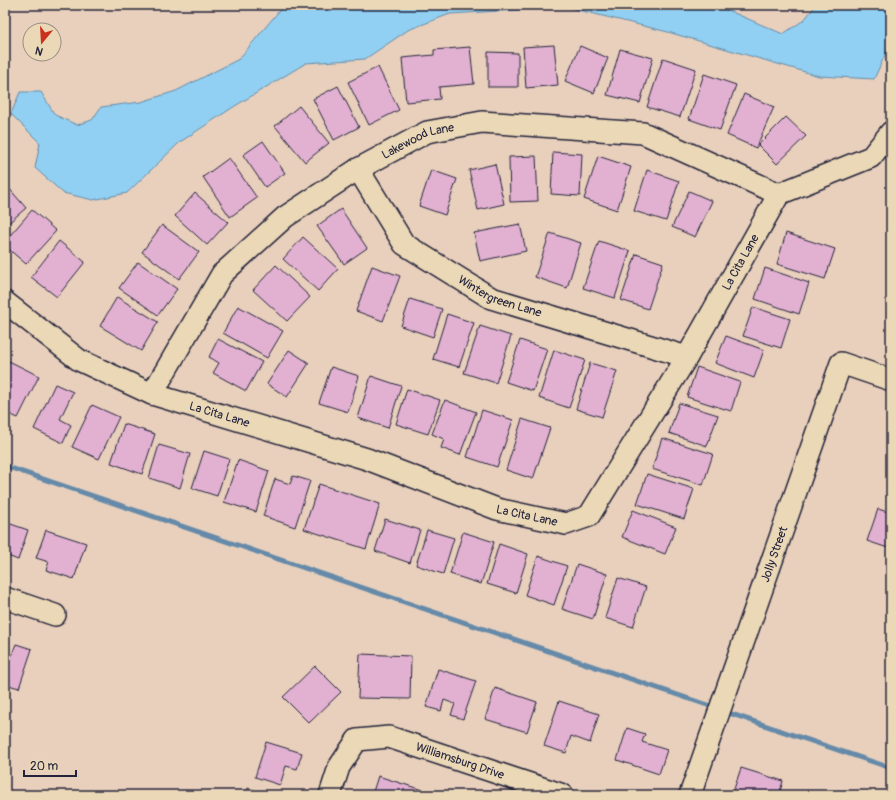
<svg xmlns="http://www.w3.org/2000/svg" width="896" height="800" font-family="Pangolin,sans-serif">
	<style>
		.water { fill: #91d0f2; stroke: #658aa9 }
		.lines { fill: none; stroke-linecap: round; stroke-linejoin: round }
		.stream { stroke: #658aa9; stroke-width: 5 }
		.building { fill: #e2b1d2; stroke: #22223b }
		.minor-casing { stroke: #22223b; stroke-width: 24 }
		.minor { stroke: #ebd8b6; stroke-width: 21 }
		.labels { text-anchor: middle; stroke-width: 4; stroke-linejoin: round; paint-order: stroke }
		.street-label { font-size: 12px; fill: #22223b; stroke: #ebd8b6 }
	</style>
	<rect width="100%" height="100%" fill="#e9d0bc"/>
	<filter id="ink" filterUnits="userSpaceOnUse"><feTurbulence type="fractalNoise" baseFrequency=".025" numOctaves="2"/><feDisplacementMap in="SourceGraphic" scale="8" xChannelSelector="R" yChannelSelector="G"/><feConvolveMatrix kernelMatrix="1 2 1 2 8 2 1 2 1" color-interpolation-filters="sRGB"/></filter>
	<g filter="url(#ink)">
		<path class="water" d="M 284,5 L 711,5 L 725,9 L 783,34 L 804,20 L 816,5 L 886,5 L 891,9 L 890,44 L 874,79 L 819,76 L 668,32 L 566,7 L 450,14 L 408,30 L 365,59 L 306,63 L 235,106 L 180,142 L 127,193 L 93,200 L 63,193 L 35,168 L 40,143 L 11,114 L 20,92 L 41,92 L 55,115 L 77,125 L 92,120 L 101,107 L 141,102 L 176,91 L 239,59 Z"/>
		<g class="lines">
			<path class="stream" d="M 5,466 L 716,708
				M 723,711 L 891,768"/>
		</g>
		<path class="building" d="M 554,45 L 558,85 L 526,88 L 523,47 Z
			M 580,46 L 608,58 L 594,93 L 565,81 Z
			M 470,47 L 474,84 L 439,87 L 440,99 L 406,102 L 402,58 L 434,55 L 434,50 Z
			M 620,49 L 653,58 L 640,103 L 607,95 Z
			M 488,52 L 518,53 L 518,87 L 488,87 Z
			M 663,58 L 696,69 L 680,117 L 647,107 Z
			M 378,67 L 399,110 L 369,125 L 348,82 Z
			M 704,74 L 736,85 L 720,130 L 689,119 Z
			M 338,86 L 359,127 L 334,140 L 313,99 Z
			M 744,94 L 774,107 L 756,148 L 727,135 Z
			M 299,106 L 329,143 L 305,162 L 275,126 Z
			M 786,117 L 806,136 L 777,164 L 758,145 Z
			M 263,141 L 285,173 L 265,187 L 243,155 Z
			M 553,152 L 582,154 L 580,196 L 551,194 Z
			M 536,156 L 538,201 L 510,202 L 509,157 Z
			M 598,156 L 631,167 L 617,210 L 584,199 Z
			M 229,158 L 257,198 L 230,217 L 203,177 Z
			M 495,164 L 504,204 L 478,210 L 469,170 Z
			M 431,170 L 457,179 L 445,215 L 419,206 Z
			M 647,170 L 679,181 L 666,221 L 634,211 Z
			M 8,187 L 26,208 L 5,226 L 5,190 Z
			M 689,191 L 712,201 L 695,237 L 672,227 Z
			M 195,193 L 228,222 L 207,245 L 175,216 Z
			M 341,209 L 367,248 L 344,264 L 317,226 Z
			M 32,210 L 56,231 L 26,264 L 5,246 L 5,241 Z
			M 520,224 L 526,251 L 480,261 L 474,233 Z
			M 162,225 L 199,252 L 179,279 L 142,252 Z
			M 550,233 L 581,243 L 567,288 L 535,277 Z
			M 786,233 L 835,249 L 825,279 L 777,264 Z
			M 303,237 L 338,269 L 318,291 L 283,259 Z
			M 59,241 L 85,262 L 57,297 L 31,277 Z
			M 599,241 L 630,251 L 615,298 L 583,288 Z
			M 636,254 L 663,263 L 648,309 L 621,300 Z
			M 138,262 L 177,289 L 158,315 L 119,288 Z
			M 276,265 L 310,297 L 287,321 L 253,290 Z
			M 372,266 L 400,276 L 383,321 L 356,311 Z
			M 765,268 L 809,283 L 799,314 L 755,299 Z
			M 117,297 L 158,322 L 141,351 L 100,326 Z
			M 410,299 L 442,309 L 433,337 L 401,326 Z
			M 238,306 L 283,331 L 267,358 L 223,333 Z
			M 753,307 L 790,319 L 781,348 L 743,336 Z
			M 447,314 L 474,323 L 459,367 L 433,359 Z
			M 480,326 L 511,336 L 496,383 L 464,373 Z
			M 726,336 L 764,350 L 754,378 L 715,363 Z
			M 218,339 L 262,362 L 246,391 L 213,373 L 219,363 L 209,357 Z
			M 520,340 L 547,349 L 533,391 L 506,382 Z
			M 289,350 L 309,363 L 287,397 L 267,384 Z
			M 554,350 L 585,360 L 569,408 L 539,398 Z
			M 9,361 L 39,376 L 18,418 L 5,412 L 5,369 Z
			M 590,363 L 617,371 L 602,417 L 576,409 Z
			M 331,367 L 359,376 L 348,412 L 319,403 Z
			M 697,367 L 740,382 L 731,411 L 687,397 Z
			M 371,376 L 401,386 L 388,428 L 358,418 Z
			M 55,384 L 73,392 L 60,419 L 71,425 L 63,443 L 34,429 Z
			M 407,389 L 440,400 L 428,434 L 396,424 Z
			M 445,400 L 476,412 L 460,455 L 441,448 L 444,439 L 432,434 Z
			M 679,403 L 718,415 L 707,446 L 669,433 Z
			M 92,405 L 119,417 L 99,459 L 72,447 Z
			M 482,410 L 513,420 L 497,467 L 467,457 Z
			M 522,419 L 550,428 L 533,479 L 506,470 Z
			M 124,424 L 155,434 L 142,474 L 111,463 Z
			M 662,438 L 713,454 L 703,485 L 652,469 Z
			M 159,445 L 190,454 L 180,488 L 149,478 Z
			M 204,451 L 229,459 L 217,496 L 192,488 Z
			M 238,460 L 269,471 L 256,512 L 224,502 Z
			M 647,474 L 694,489 L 684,519 L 637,504 Z
			M 293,476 L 310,481 L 295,527 L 263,516 L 275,479 L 290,484 Z
			M 319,484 L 380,504 L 366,549 L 304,529 Z
			M 878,509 L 891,513 L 891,549 L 867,541 Z
			M 633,510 L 676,527 L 665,554 L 622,537 Z
			M 385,519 L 420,530 L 410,563 L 375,551 Z
			M 5,522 L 28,530 L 18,560 L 5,555 Z
			M 46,530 L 86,543 L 74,579 L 46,570 L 49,562 L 36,558 Z
			M 427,530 L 454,538 L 443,574 L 416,565 Z
			M 463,532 L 494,542 L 481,584 L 450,574 Z
			M 499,544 L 528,554 L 516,593 L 487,584 Z
			M 538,556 L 567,566 L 554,605 L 525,595 Z
			M 577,564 L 607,574 L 593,619 L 562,609 Z
			M 618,578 L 646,587 L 633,627 L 605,618 Z
			M 16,644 L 32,649 L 19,688 L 5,684 L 5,655 L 11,657 Z
			M 360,654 L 411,656 L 410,699 L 358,698 Z
			M 315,666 L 341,692 L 309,723 L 283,697 Z
			M 438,669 L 476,681 L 463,719 L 451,715 L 455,704 L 444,700 L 441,711 L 426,707 Z
			M 495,688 L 537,702 L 527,732 L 485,719 Z
			M 559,701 L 599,714 L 590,743 L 571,736 L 566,753 L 544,746 Z
			M 627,728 L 645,734 L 642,742 L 667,750 L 659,774 L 617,760 Z
			M 266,742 L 302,753 L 297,769 L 286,766 L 280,785 L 255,777 Z
			M 741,768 L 783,781 L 779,795 L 732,795 Z
			M 378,776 L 432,793 L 431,795 L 372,795 Z
			M 248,788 L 268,795 L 245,795 Z"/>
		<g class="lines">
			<g class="minor-casing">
				<g id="minor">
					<path id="s1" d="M 358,169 L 404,244 L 491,298 L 687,357"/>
					<path id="s2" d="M 5,302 L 79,360 L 152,394 L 367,459 L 497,509 L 566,524 L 589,516 L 687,357 L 779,194 L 871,157 L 891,132"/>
					<path id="s3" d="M 152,394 L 222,274 L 285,217 L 358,169 L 427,132 L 482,122 L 643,133 L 779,194"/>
					<path d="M 5,598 L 55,615"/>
					<path id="s4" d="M 330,795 L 339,767 L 357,740 L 389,737 L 563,795"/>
					<path id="s5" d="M 690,795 L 841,363 L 891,380"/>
				</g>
			</g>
			<use href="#minor" class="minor"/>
		</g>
	</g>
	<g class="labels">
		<g class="street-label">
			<text dy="4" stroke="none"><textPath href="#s3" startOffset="378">Lakewood Lane</textPath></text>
			<text dy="4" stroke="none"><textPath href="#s2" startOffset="929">La Cita Lane</textPath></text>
			<text dy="4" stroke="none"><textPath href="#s1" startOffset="198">Wintergreen Lane</textPath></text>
			<text dy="4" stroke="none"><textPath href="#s2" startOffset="245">La Cita Lane</textPath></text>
			<text dy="4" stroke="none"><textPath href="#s2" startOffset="569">La Cita Lane</textPath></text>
			<text dy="4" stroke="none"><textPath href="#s5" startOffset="255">Jolly Street</textPath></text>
			<text dy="4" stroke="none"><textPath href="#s4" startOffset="169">Williamsburg Drive</textPath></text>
		</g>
	</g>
	<rect width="896" height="800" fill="none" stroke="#ebd8b6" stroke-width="20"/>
	<rect x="10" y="10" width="876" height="780" fill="none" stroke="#22223b" stroke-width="1.5" filter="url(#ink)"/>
	<g transform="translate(42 42) rotate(198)"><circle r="19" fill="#ebd8b6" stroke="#9b8f85"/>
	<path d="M0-3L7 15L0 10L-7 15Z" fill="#c8321e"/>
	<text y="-6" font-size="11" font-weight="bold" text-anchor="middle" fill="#22223b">N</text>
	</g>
	<path d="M24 770v6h52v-6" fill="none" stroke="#22223b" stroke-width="2"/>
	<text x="30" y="770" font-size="12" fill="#22223b" stroke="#ebd8b6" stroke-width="3" paint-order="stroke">20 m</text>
</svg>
